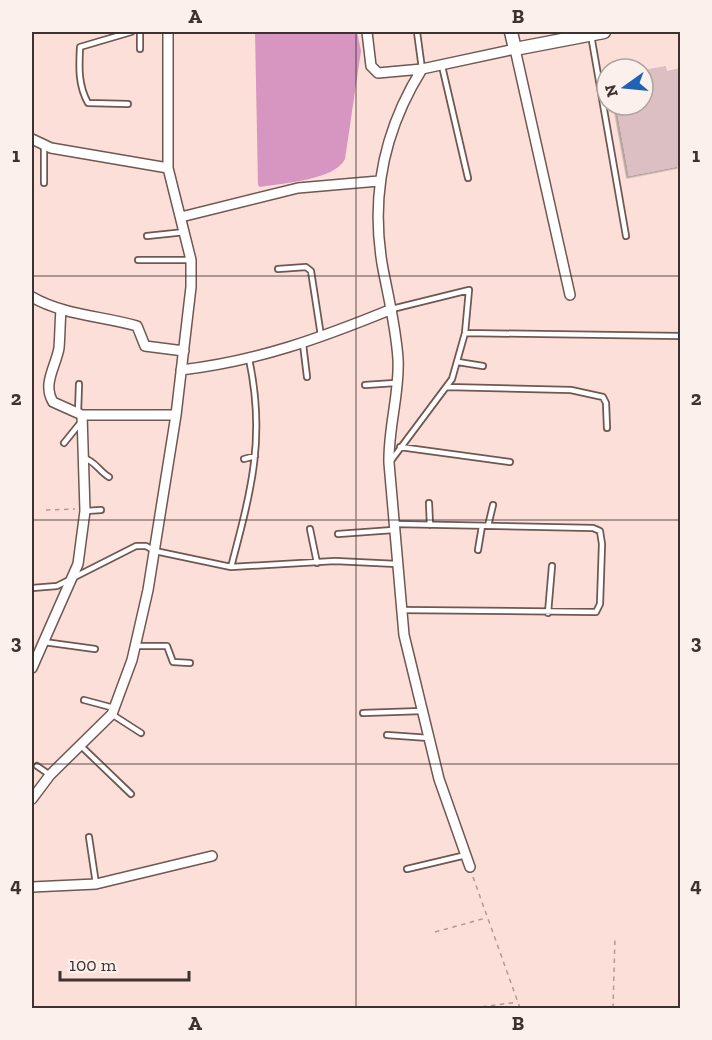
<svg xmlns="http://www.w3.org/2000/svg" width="712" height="1040" font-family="'Zilla Slab',serif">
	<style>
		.water { fill: #d696c1 }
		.building { fill: #dbbfc3; filter: url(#shadow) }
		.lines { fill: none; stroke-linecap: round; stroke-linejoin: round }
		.service-casing { stroke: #6f5852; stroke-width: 8 }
		.minor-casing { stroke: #6f5852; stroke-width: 12 }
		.tertiary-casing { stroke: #6f5852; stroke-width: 15 }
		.path { stroke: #b09b96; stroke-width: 1.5; stroke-dasharray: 4.5 4.5; stroke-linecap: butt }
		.service { stroke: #fff; stroke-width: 4.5 }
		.minor { stroke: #fff; stroke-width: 9 }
		.tertiary { stroke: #fff; stroke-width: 12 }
		.grid { fill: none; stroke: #3c322f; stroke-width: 1.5; stroke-opacity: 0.55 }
		.neatline { fill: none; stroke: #3c322f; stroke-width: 2 }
		.grid-label { font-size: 20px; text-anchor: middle; font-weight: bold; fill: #3c322f }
	</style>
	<defs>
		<filter id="shadow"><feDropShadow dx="-2.5" dy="2.5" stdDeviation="0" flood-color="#0004"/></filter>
	</defs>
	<rect width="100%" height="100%" fill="#fbdfd8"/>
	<path class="water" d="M 255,32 L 357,32 L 361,51 L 345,159 C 335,180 283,183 260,187 L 258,185 Z"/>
	<path class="building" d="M 666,66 L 667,71 L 680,68 L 680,166 L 629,176 L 616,105 L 643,105 L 643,70 Z"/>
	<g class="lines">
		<g class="service-casing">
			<path id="service" d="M 417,32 L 422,69
				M 591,35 L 626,236
				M 140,49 L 140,32
				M 442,66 L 468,178
				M 128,104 L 88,103 C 78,85 79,67 80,47 L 131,32
				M 44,183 L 44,145
				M 147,236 L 185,232
				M 138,260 L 191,260
				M 278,269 L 306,267 L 311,271 L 321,336
				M 465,333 L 680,336
				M 303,344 L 307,377
				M 458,362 L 483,366
				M 365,385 L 395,383
				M 447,387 L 571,390 L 603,397 L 606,403 L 607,428
				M 78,413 L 79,384
				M 64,443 L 81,422
				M 400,447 L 510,462
				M 84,458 C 95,461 99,471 109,477
				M 244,459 L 255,456
				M 390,462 L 452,379 L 465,333 L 469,290 L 392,309
				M 429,503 L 430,525
				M 85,511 L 101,510
				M 395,524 L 593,528 L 600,531 L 602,544 L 600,604 L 596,612 L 401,610
				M 488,526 L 493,505
				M 310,529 L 317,563
				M 338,534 L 393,530
				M 478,550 L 482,526
				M 231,567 C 251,491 266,438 249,359
				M 32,588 L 57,586 L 136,546 L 146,546 L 155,551 L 231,567 L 335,561 L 397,564
				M 548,613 L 552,566
				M 44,642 L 95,649
				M 136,646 L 167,646 L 173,662 L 190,663
				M 84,700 L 114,708
				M 363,713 L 422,711
				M 113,715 L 141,733
				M 387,735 L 429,738
				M 81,746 L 131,794
				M 37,766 L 50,775
				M 89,837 L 96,884
				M 407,869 L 466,855"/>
		</g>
		<g class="minor-casing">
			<path id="minor" d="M 367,32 L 371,66 L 378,73 L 422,69
				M 32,139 L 51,148 L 168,168 L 191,260 L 191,287 L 176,415 L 148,590 L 132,660 L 112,714 L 50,775 L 32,799
				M 168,168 L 168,32
				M 181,217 L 298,188 L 379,181
				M 32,297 C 63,315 102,316 137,326 L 145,346 L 184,351
				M 61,310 C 60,322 60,335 59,348 C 56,366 42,384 53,402 L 82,415 L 176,415
				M 181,370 C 258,361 321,338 392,309
				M 32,668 L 78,564 L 85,511 L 82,415
				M 470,867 L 439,779 L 404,635 L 389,463 C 388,428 400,392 398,359 C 396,328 389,300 383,269 C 370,198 384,130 422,69 L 515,49 L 570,295
				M 32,887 L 96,884 L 212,856"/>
		</g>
		<g class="tertiary-casing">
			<path id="tertiary" d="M 511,32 L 515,49 L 604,32"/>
		</g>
		<path class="path" d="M 46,510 L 75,509
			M 473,877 L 520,1008
			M 435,932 L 486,918
			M 473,1008 L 518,1002
			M 613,1008 L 615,937"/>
		<use href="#service" class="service"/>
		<use href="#minor" class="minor"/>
		<use href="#tertiary" class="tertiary"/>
	</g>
	<path class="grid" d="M 356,32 L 356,1008M 32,276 L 680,276M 32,520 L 680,520M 32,764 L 680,764"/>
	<rect width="712" height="1040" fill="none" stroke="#fcf0ed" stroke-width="66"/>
	<g transform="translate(625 87) rotate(255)"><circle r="28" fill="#fcf0ed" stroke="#afa4a1" stroke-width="1.5"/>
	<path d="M0-4.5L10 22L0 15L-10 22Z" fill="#2062b3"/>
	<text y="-9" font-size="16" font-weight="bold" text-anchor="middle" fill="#3c322f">N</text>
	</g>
	<path d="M60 971v9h129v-9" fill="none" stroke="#3c322f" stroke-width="3"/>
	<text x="69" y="971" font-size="18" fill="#3c322f" stroke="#fcf0ed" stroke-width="4.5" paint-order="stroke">100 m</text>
	<rect x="33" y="33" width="646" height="974" class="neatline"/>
	<g class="grid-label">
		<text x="195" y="23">A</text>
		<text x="518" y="23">B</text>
		<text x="16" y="162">1</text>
		<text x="696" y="162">1</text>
		<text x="16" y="405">2</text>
		<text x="696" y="405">2</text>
		<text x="16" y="649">3</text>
		<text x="696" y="649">3</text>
		<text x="16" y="892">4</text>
		<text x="696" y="892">4</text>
		<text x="195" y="1030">A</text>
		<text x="518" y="1030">B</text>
	</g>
</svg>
